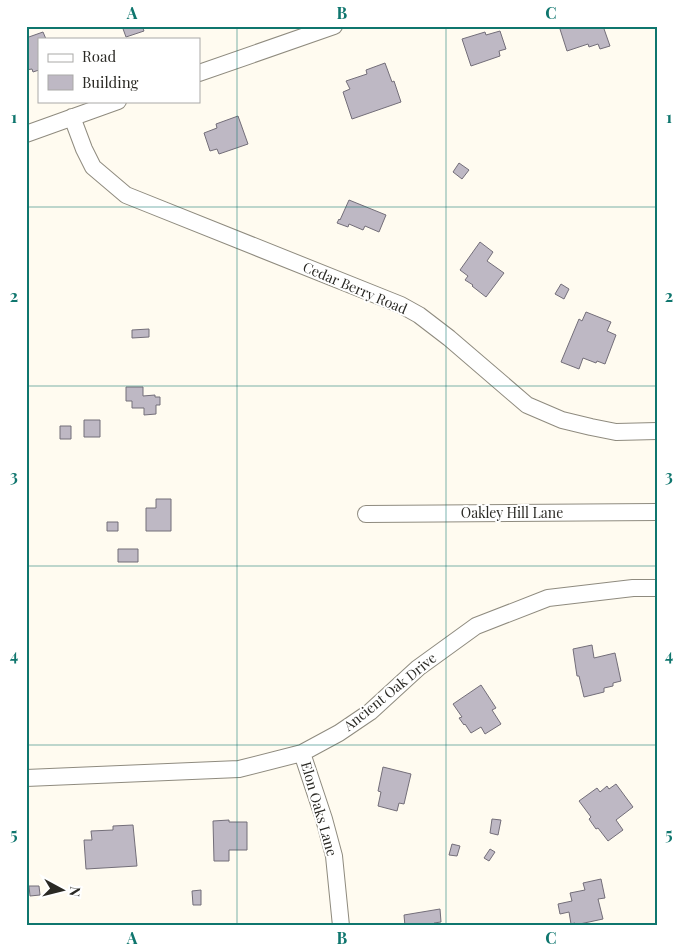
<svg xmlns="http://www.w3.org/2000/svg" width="683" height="952" font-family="'Playfair Display',serif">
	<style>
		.building { fill: #beb8c4; stroke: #736e79 }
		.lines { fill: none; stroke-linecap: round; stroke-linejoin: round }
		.minor-casing { stroke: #8f8b7f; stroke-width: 18 }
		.minor { stroke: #fff; stroke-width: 16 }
		.grid { fill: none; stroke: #0f766e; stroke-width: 1; stroke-opacity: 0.55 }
		.labels { text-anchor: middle; stroke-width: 4; stroke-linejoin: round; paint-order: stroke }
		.street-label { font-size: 14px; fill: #2a2924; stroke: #fff }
		.neatline { fill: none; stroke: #0f766e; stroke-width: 2 }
		.grid-label { font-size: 16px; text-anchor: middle; font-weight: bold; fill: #0f766e }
	</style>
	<rect width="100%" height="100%" fill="#fffbf0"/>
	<path class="building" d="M 122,26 L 142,26 L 144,31 L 126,37 Z
		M 559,26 L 603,26 L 610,46 L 600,49 L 598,44 L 589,47 L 588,44 L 567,51 Z
		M 500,31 L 506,49 L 499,51 L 500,56 L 471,66 L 462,39 L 485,32 L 486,35 Z
		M 43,32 L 46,39 L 39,39 L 39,70 L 33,72 L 32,69 L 26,70 L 26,38 Z
		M 385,63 L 392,82 L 394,81 L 401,102 L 352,119 L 343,92 L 350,89 L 346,81 L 367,74 L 366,70 Z
		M 238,116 L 248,144 L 219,154 L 217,149 L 210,151 L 204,133 L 217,128 L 216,124 Z
		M 459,163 L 469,170 L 462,179 L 453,172 Z
		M 349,200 L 386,215 L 379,232 L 365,226 L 363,230 L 349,224 L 348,227 L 337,223 L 339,219 L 340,220 Z
		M 480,242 L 493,252 L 487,261 L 504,273 L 486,297 L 472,286 L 473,285 L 465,280 L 468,276 L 460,270 Z
		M 561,284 L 569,289 L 564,299 L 555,294 Z
		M 586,312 L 611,322 L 607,331 L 616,335 L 605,364 L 597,361 L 596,363 L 583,358 L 579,369 L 561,362 L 579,319 L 582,321 Z
		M 149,329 L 149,337 L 132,338 L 132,330 Z
		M 126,387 L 143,387 L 143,396 L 155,395 L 155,397 L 160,397 L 160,405 L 156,405 L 156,414 L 144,415 L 144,408 L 132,408 L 132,401 L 126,401 Z
		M 84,420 L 100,420 L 100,437 L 84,437 Z
		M 60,426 L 71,426 L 71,439 L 60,439 Z
		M 156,499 L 171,499 L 171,531 L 146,531 L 146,508 L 156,508 Z
		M 107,522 L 118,522 L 118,531 L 107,531 Z
		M 118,549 L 138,549 L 138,562 L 118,562 Z
		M 592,645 L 594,658 L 615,653 L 621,681 L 613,683 L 613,686 L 604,688 L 604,692 L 584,697 L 579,676 L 577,676 L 573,649 Z
		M 481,685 L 496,708 L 492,710 L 501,724 L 485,734 L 481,727 L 471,733 L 465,724 L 464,725 L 459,718 L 462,717 L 453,704 Z
		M 383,767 L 411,774 L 404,804 L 399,803 L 397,811 L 378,806 L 381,792 L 378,791 Z
		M 616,784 L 633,807 L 616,820 L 623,830 L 608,841 L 598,828 L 596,829 L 589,819 L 591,817 L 579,801 L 597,788 L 600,792 L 607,786 L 609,789 Z
		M 492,819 L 501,820 L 498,835 L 490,833 Z
		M 229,820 L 229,822 L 247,822 L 247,850 L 229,850 L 229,861 L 214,861 L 213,821 Z
		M 133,825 L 137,866 L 86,869 L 84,840 L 92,840 L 91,831 L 113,830 L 113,826 Z
		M 452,844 L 460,846 L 457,856 L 449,855 Z
		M 490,849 L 495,852 L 489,861 L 484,858 Z
		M 601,879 L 605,898 L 598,899 L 603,919 L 575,925 L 575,923 L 571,924 L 569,912 L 560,914 L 558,904 L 572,901 L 570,893 L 585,890 L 583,883 Z
		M 29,886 L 39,886 L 40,895 L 30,896 Z
		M 201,890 L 201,905 L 193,905 L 192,891 Z
		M 440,909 L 441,922 L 434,923 L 434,926 L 405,926 L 404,915 Z"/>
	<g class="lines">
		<g class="minor-casing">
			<path id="minor" d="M 199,73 L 334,26
				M 72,117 L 84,149 L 93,167 L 126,195 L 401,305 L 419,315 L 449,338 L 527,405 L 562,420 L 591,427 L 616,432 L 657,431
				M 26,134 L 118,101
				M 366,514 L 657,512
				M 302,753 L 324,819 L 334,856 L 341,926
				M 26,778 L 239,769 L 302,753 L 339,733 L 370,712 L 418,668 L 476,626 L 548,598 L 633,588 L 657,588"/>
		</g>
		<use href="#minor" class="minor"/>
	</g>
	<path class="grid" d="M 237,26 L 237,926M 446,26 L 446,926M 26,207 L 657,207M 26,386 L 657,386M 26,566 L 657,566M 26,745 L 657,745"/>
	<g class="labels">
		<g class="street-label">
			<text transform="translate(355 288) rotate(23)" y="5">Cedar Berry Road</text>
			<text x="512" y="518">Oakley Hill Lane</text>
			<text transform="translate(390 692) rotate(-39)" y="5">Ancient Oak Drive</text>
			<text transform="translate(319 809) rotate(74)" y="5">Elon Oaks Lane</text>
		</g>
	</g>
	<rect width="683" height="952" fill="none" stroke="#ffffff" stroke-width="55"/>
	<rect x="38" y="38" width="162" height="65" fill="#ffffff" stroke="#aaa9a7"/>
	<rect x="48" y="54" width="25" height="8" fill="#ffffff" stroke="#aaa9a7"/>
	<text x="82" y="62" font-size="15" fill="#2a2924">Road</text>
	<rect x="48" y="75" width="25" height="15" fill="#beb8c4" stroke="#aaa9a7"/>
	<text x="82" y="88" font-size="15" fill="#2a2924">Building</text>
	<g transform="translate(62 890) rotate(97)" stroke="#ffffff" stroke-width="4" paint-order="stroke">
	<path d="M0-4L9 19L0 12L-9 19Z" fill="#2a2924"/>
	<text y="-8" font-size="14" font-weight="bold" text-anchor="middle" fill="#2a2924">N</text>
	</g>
	<rect x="28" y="28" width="628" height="896" class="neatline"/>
	<g class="grid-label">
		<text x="132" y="19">A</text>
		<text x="342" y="19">B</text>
		<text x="551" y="19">C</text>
		<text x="14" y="123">1</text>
		<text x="669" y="123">1</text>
		<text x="14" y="302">2</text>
		<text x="669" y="302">2</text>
		<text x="14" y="482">3</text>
		<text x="669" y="482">3</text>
		<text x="14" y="661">4</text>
		<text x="669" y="661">4</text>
		<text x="14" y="840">5</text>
		<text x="669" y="840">5</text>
		<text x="132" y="944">A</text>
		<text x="342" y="944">B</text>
		<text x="551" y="944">C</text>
	</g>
</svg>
